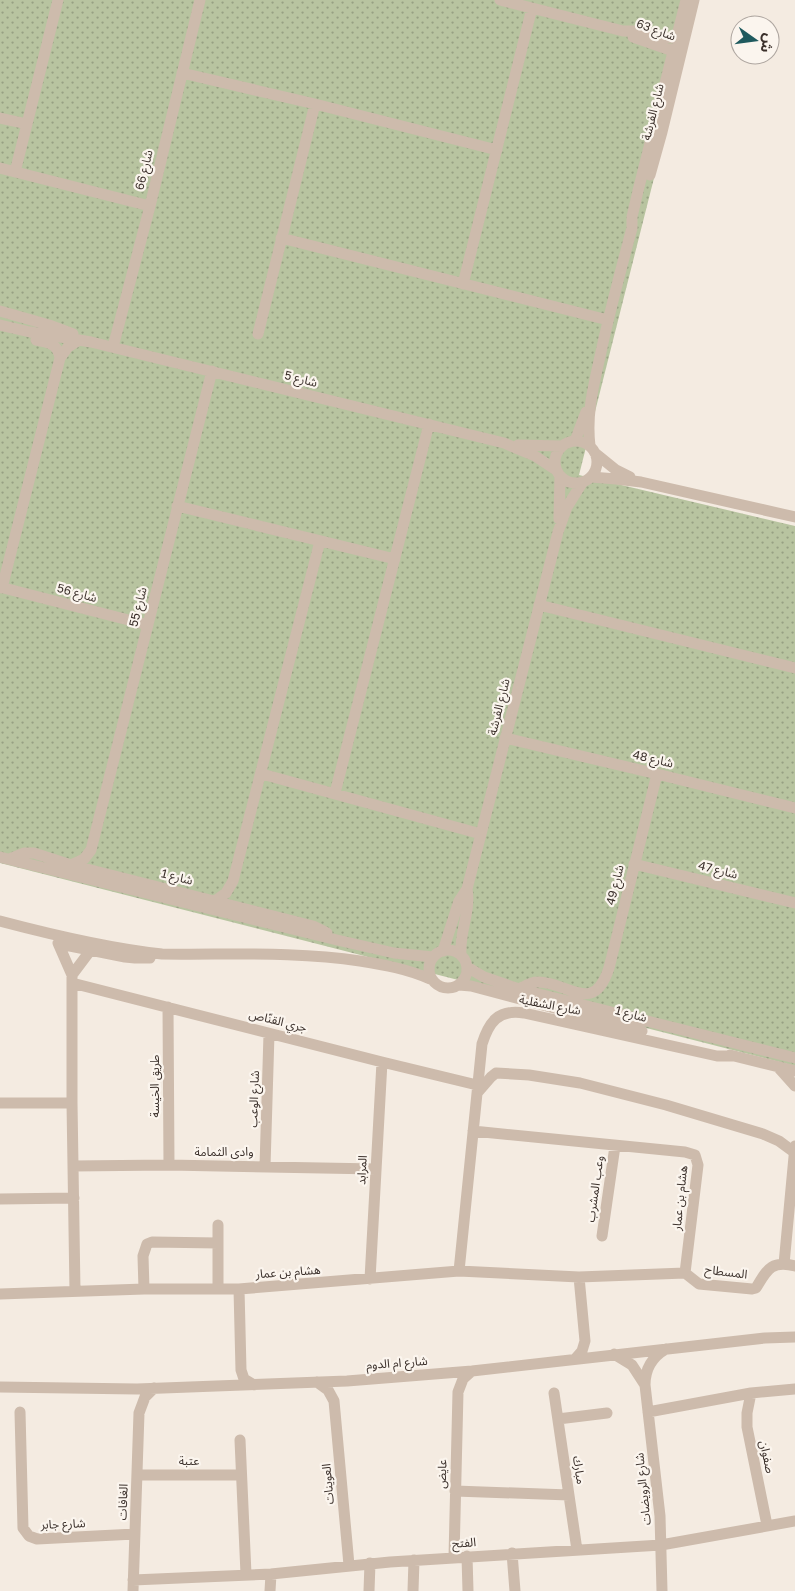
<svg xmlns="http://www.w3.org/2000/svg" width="795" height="1591" font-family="'Golos Text','Noto Sans Arabic',sans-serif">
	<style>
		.grass { fill: url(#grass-dots) }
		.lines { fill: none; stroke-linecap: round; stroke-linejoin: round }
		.minor { stroke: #cdbbac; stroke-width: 11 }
		.labels { text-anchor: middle; stroke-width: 4.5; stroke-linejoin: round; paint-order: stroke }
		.street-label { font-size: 12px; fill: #3b302b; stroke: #fbf5ee }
	</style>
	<defs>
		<pattern id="grass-dots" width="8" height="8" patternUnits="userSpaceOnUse" patternTransform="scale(1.25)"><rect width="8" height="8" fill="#b8c4a0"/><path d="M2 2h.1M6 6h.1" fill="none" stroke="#97a083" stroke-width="1.8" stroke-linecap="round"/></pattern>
	</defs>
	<rect width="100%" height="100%" fill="#f4ebe1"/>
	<path class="grass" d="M 0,0 L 699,0 L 579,475 L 795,526 L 795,1066 L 0,863 Z"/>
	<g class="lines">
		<path class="minor" d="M 500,0 L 623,31 L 633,31 L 683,40
			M 633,37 L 679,53
			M 182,73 L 315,104 L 497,150
			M 0,118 L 27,124
			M 0,168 L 150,206
			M 15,172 L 58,0
			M 650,175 L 662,132 L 694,0
			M 281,238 L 608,320
			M 463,284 L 532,8
			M 0,311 L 49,325 L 73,334
			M 0,325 L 30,332 L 91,342 L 504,443 L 535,456 L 556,470
			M 258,334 L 315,104
			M 36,340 C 48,342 58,344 60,358
			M 113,347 L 150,206 L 200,0
			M555 462a21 21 0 1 1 42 0a21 21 0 1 1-42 0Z
			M 575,441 L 586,412
			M 518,445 L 562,446
			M 590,446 C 586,413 594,384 601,352 C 610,310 621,269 632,228 L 632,217 L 638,191 L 686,0
			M 595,453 L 616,470 L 630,477
			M 591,477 L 616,479 L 641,482 L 795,517
			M 177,506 L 395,559
			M 559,519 L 560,476
			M 0,587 L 148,625
			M 2,588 L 60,358 L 68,347 L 79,340
			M 539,605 L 795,668
			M 505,738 L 657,774 L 795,808
			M 262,774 L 481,834
			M 335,793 L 429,424
			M 0,857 L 337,940 L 394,953 L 433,957
			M 9,859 L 24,853 L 34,853 L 71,865 L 313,926 L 327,933
			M 634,864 L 795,903
			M 71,865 L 84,859 L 91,850 L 212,371
			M 215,901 L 226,893 L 233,881 L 320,541
			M 0,921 C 53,935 107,948 162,954 C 228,955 295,951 360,961 C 385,965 407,969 430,979
			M 58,943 L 72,975 L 72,1103 L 75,1291
			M 60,944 L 125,957 L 135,958 L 150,958
			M429 969a19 19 0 1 1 38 0a19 19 0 1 1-38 0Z
			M 443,951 L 459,901 L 467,889 L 558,532 L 567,507 L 582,483
			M 461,955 C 459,933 471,911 467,889
			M 467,967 L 484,977 L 519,989 L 795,1058
			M 72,975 L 90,951
			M 72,983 L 382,1062 L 477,1085
			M 459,985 L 471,986 L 642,1031
			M 519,989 C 525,986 531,982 537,982 C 568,981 593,1017 609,968 L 657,774
			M 168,1007 L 169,1165
			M 730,1055 L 795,1071
			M 778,1067 L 795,1086
			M 478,1092 L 491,1077 L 496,1073 L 529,1075 L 580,1083 L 666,1105 L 763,1134 L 779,1141 L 794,1152
			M 0,1103 L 72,1103
			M 73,1166 L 169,1165 L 376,1169
			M 265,1166 L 269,1034
			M 0,1199 L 74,1198
			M 602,1236 L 615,1146
			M 784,1264 L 795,1146
			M 459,1271 L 482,1044 C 489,1022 498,1009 524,1013 L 717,1056 L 735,1056
			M 685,1273 L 699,1284 L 752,1289 L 756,1288 C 767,1270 771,1260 795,1266
			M 370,1279 L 382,1062
			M 144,1289 L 143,1256 L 147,1244 L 152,1242 L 218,1243
			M 218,1289 L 218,1225
			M 239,1289 L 241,1370 L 244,1379 L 254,1385
			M 0,1294 L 144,1289 L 239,1289 L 459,1271 L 579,1277 L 685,1273 L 698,1165 L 695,1155 L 685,1152 L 473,1131
			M 614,1354 L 632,1365 L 645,1385
			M 575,1359 L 582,1351 L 585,1341 L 579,1277
			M 317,1382 L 328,1390 L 334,1401 L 349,1565
			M 0,1387 L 137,1389 L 347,1381 L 472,1371 L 765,1338 L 795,1337
			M 554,1393 L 577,1550
			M 751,1393 L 747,1413 L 747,1427 L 767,1525
			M 20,1412 L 23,1528 L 29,1536 L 37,1539 L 135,1534
			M 648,1412 L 751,1393 L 795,1389
			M 558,1419 L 607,1413
			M 240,1440 L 246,1574
			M 137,1475 L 241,1475
			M 455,1491 L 569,1495
			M 512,1553 L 515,1591
			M 467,1556 L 468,1591
			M 454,1557 L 458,1392 L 463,1379 L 472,1371
			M 133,1580 L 271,1574 L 390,1562 L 661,1545 L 795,1521
			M 133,1591 L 139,1413 L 145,1397 L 154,1388
			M 270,1591 L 271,1574
			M 369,1591 L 370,1563
			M 413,1591 L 414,1560
			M 662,1591 L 660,1516 L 645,1385 C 645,1369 652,1357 666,1349"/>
	</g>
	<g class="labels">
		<g class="street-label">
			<text transform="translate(656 30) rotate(20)" y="4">شارع 63</text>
			<text transform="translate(653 112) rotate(-76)" y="4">شارع الفرشة</text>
			<text transform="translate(144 170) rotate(-76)" y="4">شارع 66</text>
			<text transform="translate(301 379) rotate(14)" y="4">شارع 5</text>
			<text transform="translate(77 593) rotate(15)" y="4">شارع 56</text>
			<text transform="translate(138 607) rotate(-76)" y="4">شارع 55</text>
			<text transform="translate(499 707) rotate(-76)" y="4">شارع الفرشة</text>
			<text transform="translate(653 759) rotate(13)" y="4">شارع 48</text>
			<text transform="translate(718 870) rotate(14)" y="4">شارع 47</text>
			<text transform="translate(177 877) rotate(14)" y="4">شارع 1</text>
			<text transform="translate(615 885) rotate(-76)" y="4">شارع 49</text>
			<text transform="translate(550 1005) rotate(11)" y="4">شارع الشفلية</text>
			<text transform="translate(631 1014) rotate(15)" y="4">شارع 1</text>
			<text transform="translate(278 1021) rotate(14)" y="4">جري القنّاص</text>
			<text transform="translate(155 1086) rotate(-90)" y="4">طريق الخيسة</text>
			<text transform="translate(254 1099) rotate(-88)" y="4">شارع الوعب</text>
			<text x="224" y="1156">وادى الثمامة</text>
			<text transform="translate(362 1170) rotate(-87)" y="4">المرابد</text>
			<text transform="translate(595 1189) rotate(-82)" y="4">وعب المشرب</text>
			<text transform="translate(680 1198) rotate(-84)" y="4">هشام بن عمار</text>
			<text transform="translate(288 1272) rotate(-4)" y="4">هشام بن عمار</text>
			<text transform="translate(726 1272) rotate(7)" y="4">المسطاح</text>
			<text transform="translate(397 1363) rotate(-4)" y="4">شارع ام الدوم</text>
			<text transform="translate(767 1457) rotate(78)" y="4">صفوان</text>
			<text x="189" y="1465">عتبة</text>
			<text transform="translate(579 1470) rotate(82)" y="4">مبارك</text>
			<text transform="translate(442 1474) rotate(-88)" y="4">عايض</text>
			<text transform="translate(328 1484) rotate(-95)" y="4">العوينات</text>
			<text transform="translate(643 1489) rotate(-96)" y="4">شارع الرويضات</text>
			<text transform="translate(123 1502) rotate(-88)" y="4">الغافات</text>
			<text transform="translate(63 1524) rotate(-2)" y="4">شارع جابر</text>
			<text transform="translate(464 1543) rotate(-4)" y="4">الفتح</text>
		</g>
	</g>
	<g transform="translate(755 40) rotate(104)"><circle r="24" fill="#fbf5ee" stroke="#aea6a0"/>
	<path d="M0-4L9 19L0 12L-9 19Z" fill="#1f5a5e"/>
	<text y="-8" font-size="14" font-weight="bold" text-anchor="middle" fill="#3b302b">ش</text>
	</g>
</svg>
